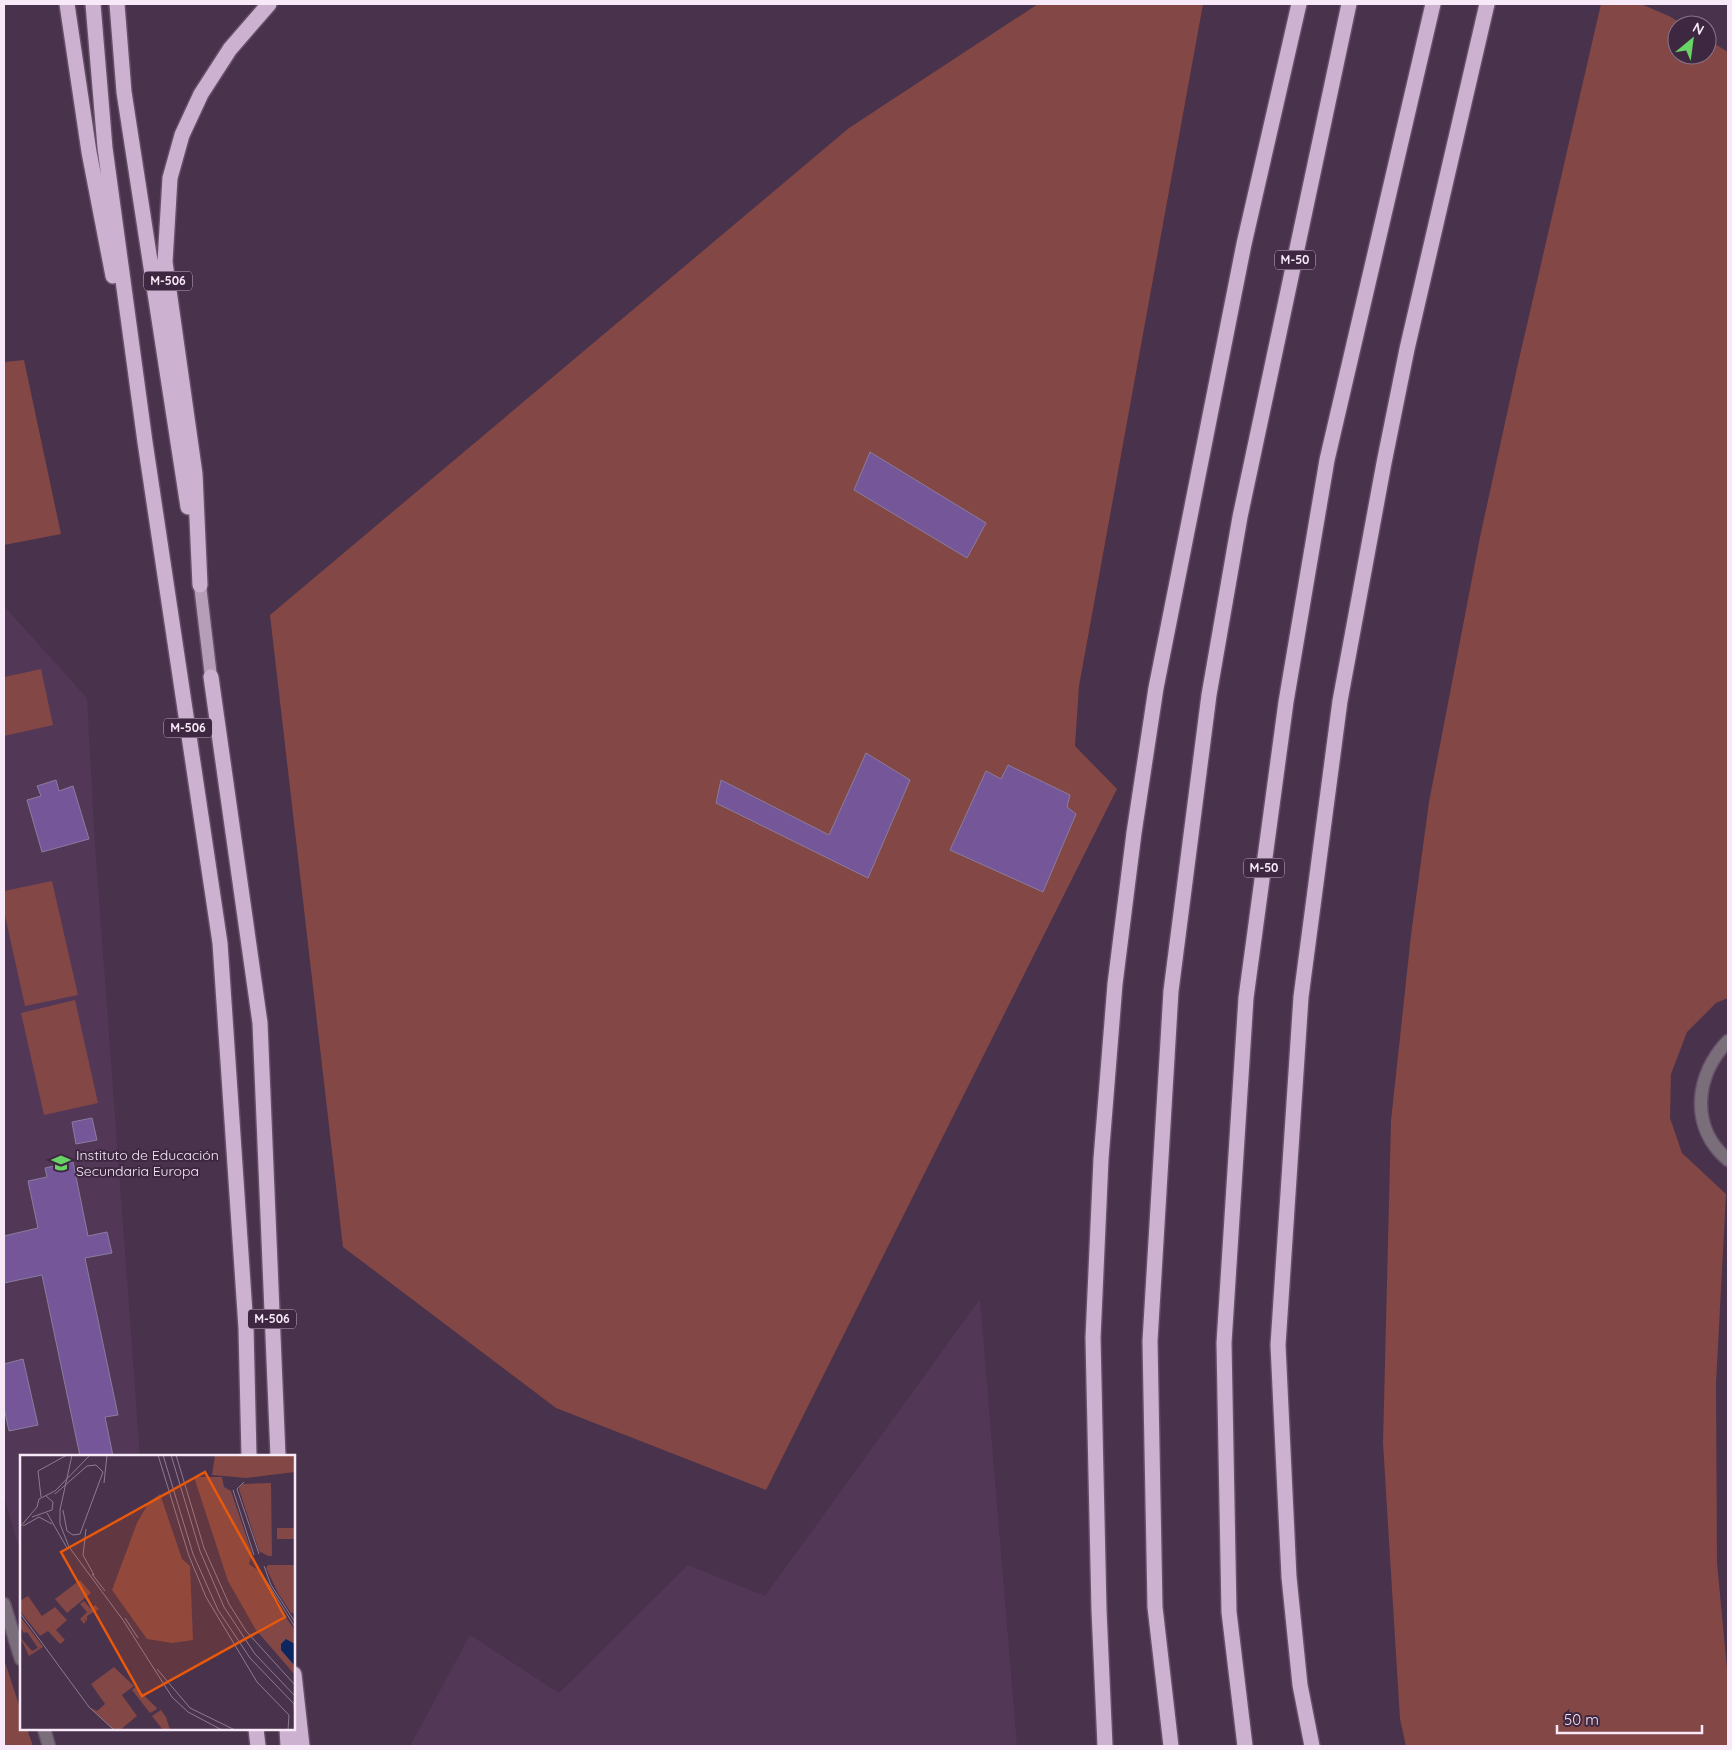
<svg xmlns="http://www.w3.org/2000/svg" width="1732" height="1750" font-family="Quicksand,sans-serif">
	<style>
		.built { fill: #533757 }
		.green { fill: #834745 }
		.building { fill: #745699; stroke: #8a7d9f }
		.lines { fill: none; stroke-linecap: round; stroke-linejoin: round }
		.minor-casing { stroke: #654f67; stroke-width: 15 }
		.major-casing { stroke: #654f67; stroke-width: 15 }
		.highway-casing { stroke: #654f67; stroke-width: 18 }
		.minor { stroke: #796e7a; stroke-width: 12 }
		.major { stroke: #b69eb8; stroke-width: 12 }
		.highway { stroke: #cdb1d0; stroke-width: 15 }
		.labels { text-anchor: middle; stroke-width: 4; stroke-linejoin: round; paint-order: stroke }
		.shield { fill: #3e2741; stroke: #c0afc2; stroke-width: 1 }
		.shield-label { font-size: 12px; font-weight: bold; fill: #f8e9f9 }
		.poi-label { font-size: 14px; fill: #f8e9f9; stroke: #3e2741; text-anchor: start }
		.inset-road { fill: none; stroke: #8f7b91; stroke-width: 1 }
		.view { fill: #e8590c; fill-opacity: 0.15; stroke: #e8590c; stroke-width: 2.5 }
		.inset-edge { fill: none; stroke: #f8e9f9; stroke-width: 2.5 }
	</style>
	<rect width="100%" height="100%" fill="#49324b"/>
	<path class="built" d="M 4,606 L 87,698 L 95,844 L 140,1456 L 21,1456 L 21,1555 L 4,1496 Z
		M 980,1299 L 1017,1746 L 410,1746 L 470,1635 L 559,1693 L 688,1565 L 765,1596 Z"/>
	<path class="green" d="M 1038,4 L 1203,4 L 1079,686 L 1075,746 L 1117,789 L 766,1490 L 556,1408 L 343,1247 L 270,615 L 849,128 Z
		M 1601,4 L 1641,4 L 1669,16 L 1684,25 L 1677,25 L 1677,55 L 1707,55 L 1707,39 L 1728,52 L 1728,998 L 1716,1003 L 1687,1032 L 1671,1074 L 1670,1118 L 1682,1153 L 1726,1194 L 1716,1384 L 1717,1563 L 1728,1679 L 1728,1746 L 1406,1746 L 1400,1719 L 1383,1443 L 1391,1121 L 1411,935 L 1429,802 L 1480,537 L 1517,368 Z
		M 24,360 L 61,534 L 4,545 L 4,362 Z
		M 41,669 L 53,725 L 4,736 L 4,677 Z
		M 52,881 L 78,995 L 25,1006 L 4,911 L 4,891 Z
		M 75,1000 L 98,1103 L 44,1115 L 21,1013 Z
		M 4,1659 L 21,1711 L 21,1729 L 27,1729 L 33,1746 L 4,1746 Z"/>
	<path class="building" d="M 870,452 L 986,523 L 967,558 L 854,490 Z
		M 866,753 L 910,780 L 868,878 L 716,803 L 721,780 L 829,835 Z
		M 1008,765 L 1070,795 L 1067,807 L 1076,814 L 1043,892 L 950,850 L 986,771 L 1001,779 Z
		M 56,780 L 59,791 L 73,786 L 89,839 L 42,852 L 27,800 L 41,796 L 37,786 Z
		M 92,1118 L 97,1140 L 76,1144 L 72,1122 Z
		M 73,1162 L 88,1236 L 107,1232 L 112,1253 L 85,1258 L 118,1415 L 105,1417 L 113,1456 L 80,1456 L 42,1275 L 4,1283 L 4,1236 L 38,1228 L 28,1181 L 47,1177 L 45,1168 Z
		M 23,1359 L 38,1425 L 9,1431 L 4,1408 L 4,1364 Z"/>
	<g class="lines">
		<g class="minor-casing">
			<path id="minor" d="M 1728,1041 C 1695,1075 1689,1127 1728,1160
				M 4,1604 L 21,1659
				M 44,1729 L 49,1746"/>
		</g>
		<g class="major-casing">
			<path id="major" d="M 200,585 L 211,677"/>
		</g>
		<g class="highway-casing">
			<path id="highway" d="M 67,4 L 89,152 L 113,276
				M 93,4 L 105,148 L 145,442 L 220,943 L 246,1328 L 249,1456
				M 117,4 L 124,92 L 188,507
				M 200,585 L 195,474 L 165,262 L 170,178 L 182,135 L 201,94 L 230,49 L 269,4
				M 211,677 L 260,1023 L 278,1456
				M 294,1674 L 302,1746
				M 256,1729 L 258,1746
				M 287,1729 L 288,1746
				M 1105,1746 L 1099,1610 L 1093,1338 L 1101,1159 L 1115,984 L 1134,833 L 1156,688 L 1244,244 L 1299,4
				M 1171,1746 L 1155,1607 L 1150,1341 L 1171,991 L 1209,695 L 1240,517 L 1349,4
				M 1245,1746 L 1229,1612 L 1224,1343 L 1246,998 L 1286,702 L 1327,460 L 1433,4
				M 1312,1746 L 1300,1685 L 1289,1577 L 1278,1345 L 1301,997 L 1340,701 L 1384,463 L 1407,349 L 1487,4"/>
		</g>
		<use href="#minor" class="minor"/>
		<use href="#major" class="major"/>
		<use href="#highway" class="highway"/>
	</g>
	<defs>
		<g id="school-bare" transform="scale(1.5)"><path d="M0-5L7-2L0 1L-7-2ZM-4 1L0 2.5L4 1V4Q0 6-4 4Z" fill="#68d465" stroke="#3e2741" stroke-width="2.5" paint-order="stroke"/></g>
	</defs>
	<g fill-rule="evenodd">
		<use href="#school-bare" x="61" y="1163"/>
	</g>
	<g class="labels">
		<g class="shield">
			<rect x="1275" y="250.5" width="40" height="19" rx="4"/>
			<rect x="144" y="271.5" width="48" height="19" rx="4"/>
			<rect x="164" y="718.5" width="48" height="19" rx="4"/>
			<rect x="1244" y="858.5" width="40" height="19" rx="4"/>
			<rect x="248" y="1309.5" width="48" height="19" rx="4"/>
		</g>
		<g class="shield-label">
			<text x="1295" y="264">M-50</text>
			<text x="168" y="285">M-506</text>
			<text x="188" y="732">M-506</text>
			<text x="1264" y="872">M-50</text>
			<text x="272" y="1323">M-506</text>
		</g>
		<g class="poi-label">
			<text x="76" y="1160">Instituto de Educación<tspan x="76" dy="16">Secundaria Europa</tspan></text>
		</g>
	</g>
	<g transform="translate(20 1455)">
		<rect width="275" height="275" fill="#49324b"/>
		<path d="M 195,0 L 275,0 L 275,17 L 226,23 L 192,20 ZM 174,22 L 202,22 L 204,32 L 211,36 L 232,98 L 229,109 L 239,116 L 255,147 L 275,175 L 275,220 L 236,175 L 208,126 ZM 251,28 L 252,101 L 248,101 L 239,96 L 219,34 L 222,29 ZM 140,39 L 162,104 L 170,111 L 173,185 L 152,188 L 127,184 L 92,135 L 117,68 L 129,47 ZM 257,73 L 275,73 L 275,84 L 257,84 ZM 248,110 L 275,110 L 275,158 L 271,158 L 258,138 L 246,113 ZM 60,125 L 71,138 L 47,158 L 35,144 ZM 8,141 L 22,161 L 35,152 L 47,165 L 36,175 L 45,185 L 40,189 L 28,176 L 20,181 L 0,156 L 0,146 ZM 64,146 L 71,154 L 75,150 L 79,154 L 67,161 L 67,166 L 63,163 L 66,166 L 64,169 L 60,164 L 67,157 L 60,149 ZM 0,161 L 23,192 L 9,201 L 0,182 L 12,196 L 18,193 L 7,177 L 4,178 L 0,172 ZM 94,212 L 114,231 L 102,240 L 117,261 L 100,275 L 94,275 L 69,252 L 77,256 L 85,249 L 71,229 ZM 115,232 L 136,252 L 137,254 L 130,258 L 112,235 ZM 141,255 L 146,262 L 150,275 L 143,275 L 132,261 Z" fill="#834745"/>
		<path d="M 266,184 L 275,189 L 275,211 L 261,195 L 261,189 Z" fill="#0c2660"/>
		<path class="inset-road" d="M 52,0 L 40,55 L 40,69 L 49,92 L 103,165 L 152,242 L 168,257 L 202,275M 138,0 L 169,101 L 186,142 L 237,227 L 269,260 L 268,275M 143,0 L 173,99 L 198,155 L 230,203 L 275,250M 151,0 L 180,96 L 204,152 L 235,199 L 275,241M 156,0 L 184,93 L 209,149 L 226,176 L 275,230M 224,27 L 217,34 L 239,99M 84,28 L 87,0M 213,35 L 234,100M 35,39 L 67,11 L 76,10 L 83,17 L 60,79 L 53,80 L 47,76 L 43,55M 21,42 L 18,16 L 47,0M 27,58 L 47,93M 12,62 L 32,55 L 33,47 L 26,41M 3,71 L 19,62 L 32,69M 0,72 L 17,52 L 19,44 L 35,36 L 70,0M 66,74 L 63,100 L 74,120M 244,111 L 251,130 L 275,167M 239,114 L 275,172M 72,119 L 85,136M 0,158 L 69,252 L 94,275M 105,163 L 118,183M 137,214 L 170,253 L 215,275M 274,249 L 275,266"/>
		<path class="view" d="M 185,17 L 265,162 L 122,241 L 41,97 Z"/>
		<rect width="275" height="275" class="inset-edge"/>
	</g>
	<rect width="1732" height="1750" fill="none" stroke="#f8e9f9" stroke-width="10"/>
	<g transform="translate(1692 40) rotate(29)"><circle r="24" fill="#3e2741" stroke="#88758b"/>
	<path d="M0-4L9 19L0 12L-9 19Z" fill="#68d465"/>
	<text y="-8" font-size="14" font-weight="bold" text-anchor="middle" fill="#f8e9f9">N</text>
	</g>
	<path d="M1557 1725v8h145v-8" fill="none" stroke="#f8e9f9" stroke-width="2.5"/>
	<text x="1564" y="1725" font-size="15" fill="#f8e9f9" stroke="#3e2741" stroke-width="4" paint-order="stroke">50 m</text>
</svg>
